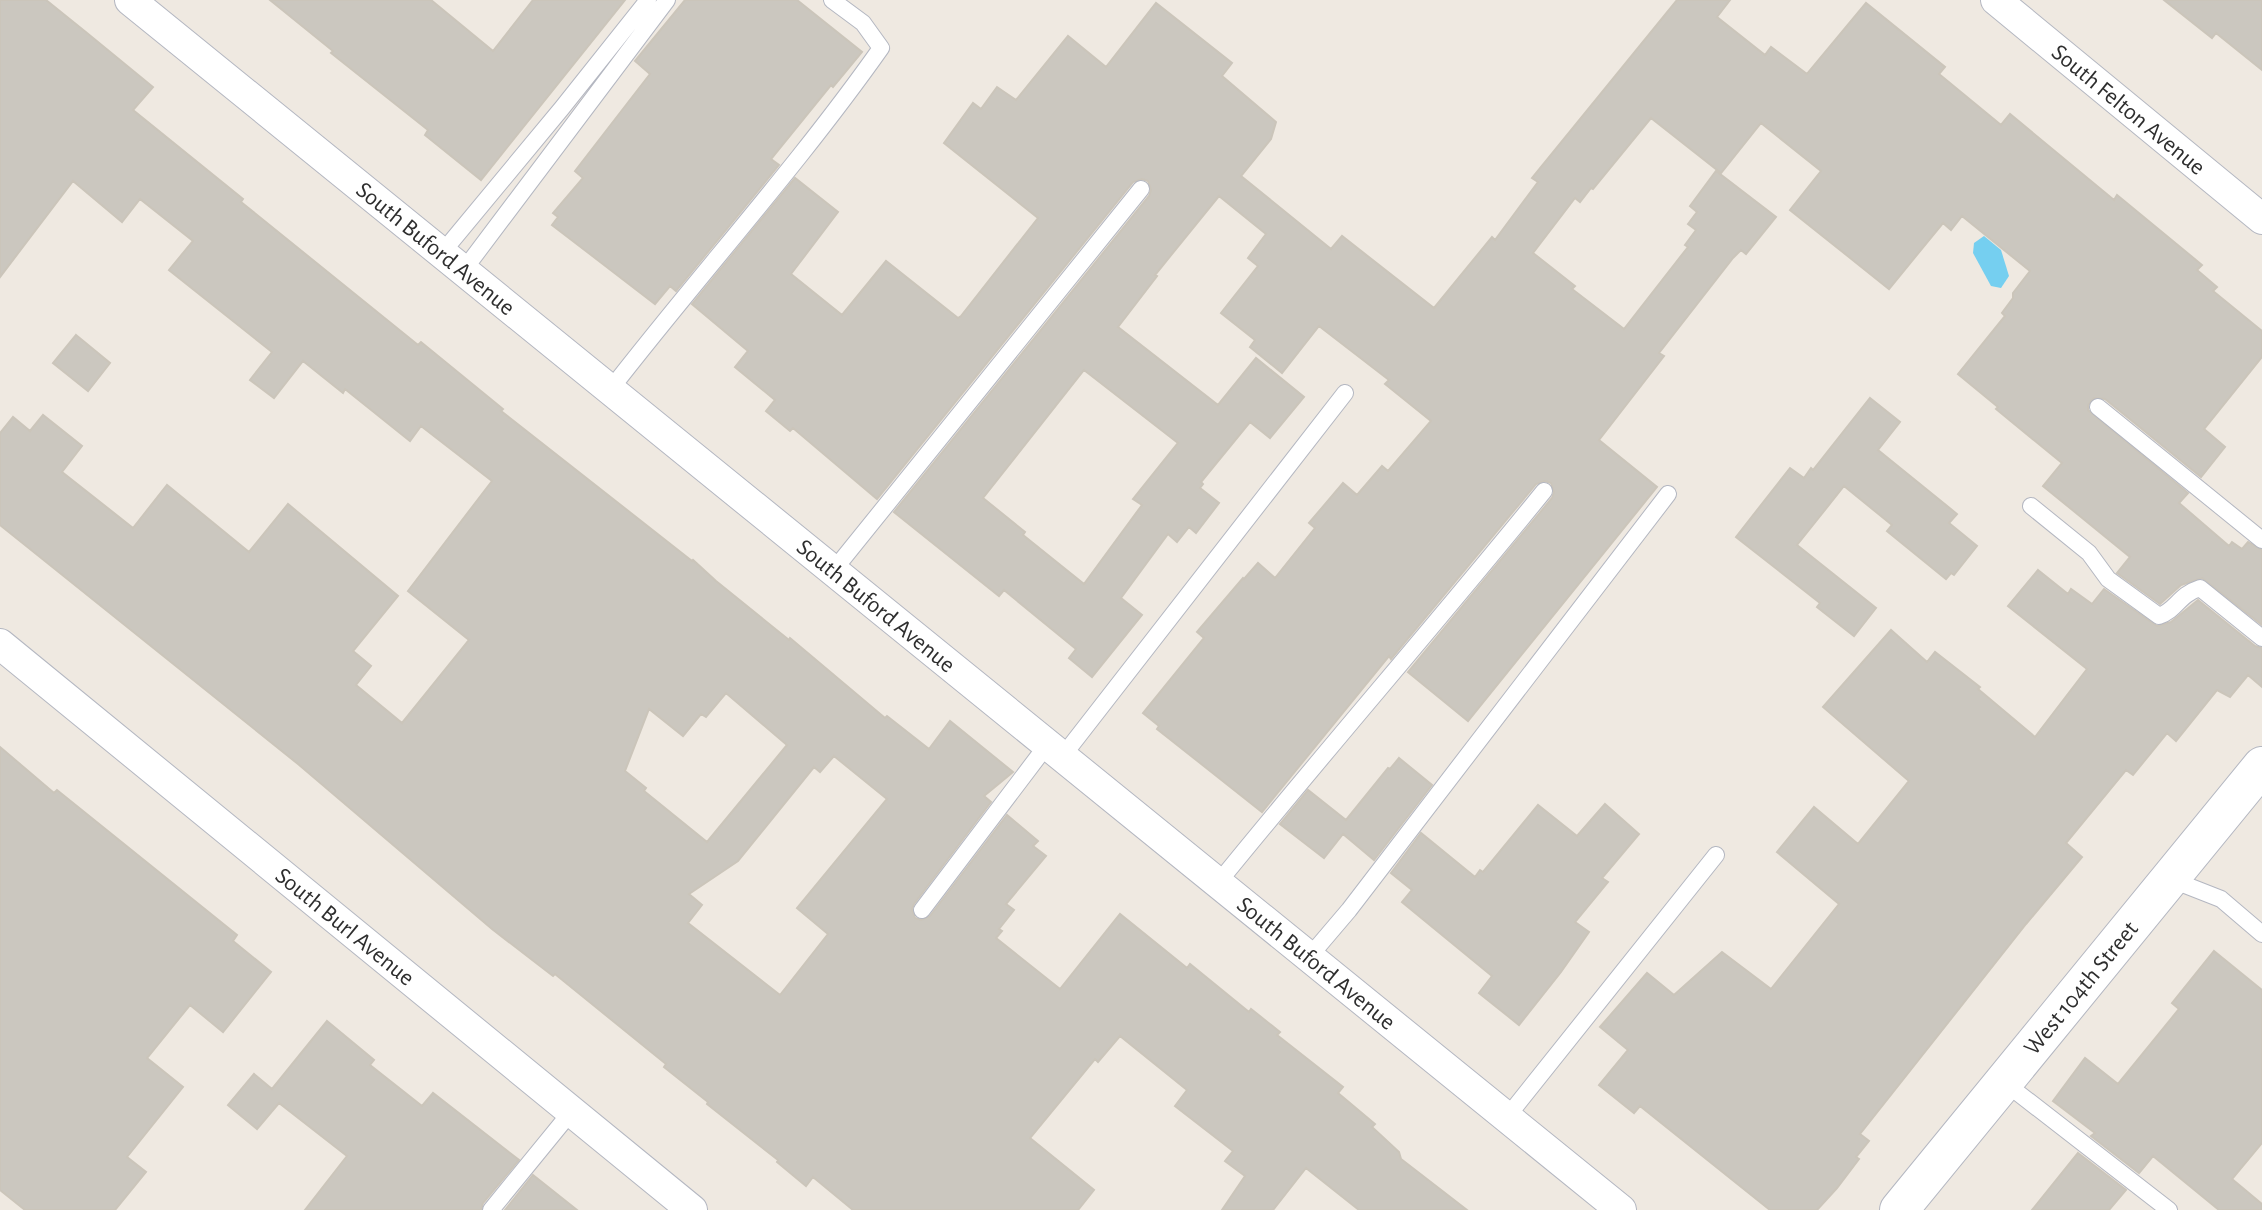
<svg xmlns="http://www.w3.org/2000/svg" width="2262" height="1210" font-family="'Alegreya Sans',sans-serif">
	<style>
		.water { fill: #75cff0 }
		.building { fill: #cbc7bf; stroke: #cbc5ba; stroke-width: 2; fill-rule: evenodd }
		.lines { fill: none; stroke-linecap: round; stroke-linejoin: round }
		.lane-casing { stroke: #b4b7c1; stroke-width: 18 }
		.street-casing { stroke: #b4b7c1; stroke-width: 32 }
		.secondary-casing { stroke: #b4b7c1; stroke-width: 40 }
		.lane { stroke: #fff; stroke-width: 16 }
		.street { stroke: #fff; stroke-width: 30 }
		.secondary { stroke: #fff; stroke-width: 38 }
		.labels { text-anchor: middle; stroke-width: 7; stroke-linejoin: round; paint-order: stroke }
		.street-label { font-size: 24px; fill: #2e2e2e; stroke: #fff }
	</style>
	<rect width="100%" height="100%" fill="#efe9e1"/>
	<path class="water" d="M 1984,236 L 2001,250 L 2009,276 L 2001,288 L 1991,286 L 1973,253 L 1974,243 Z"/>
	<path class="building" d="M 0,0 L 46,0 L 87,33 L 153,87 L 133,110 L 243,199 L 241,202 L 418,345 L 421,342 L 503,409 L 501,411 L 692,561 L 693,560 L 716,581 L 789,640 L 790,638 L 885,718 L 887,716 L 929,749 L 950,721 L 1013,772 L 984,796 L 991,802 L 914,904 L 912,909 L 915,918 L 921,920 L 930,916 L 1007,815 L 1038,841 L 1033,846 L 1046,856 L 1006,904 L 1014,910 L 999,929 L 1002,931 L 996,938 L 1060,989 L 1120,914 L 1187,968 L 1190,964 L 1249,1012 L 1251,1009 L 1280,1032 L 1277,1035 L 1343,1087 L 1338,1093 L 1375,1124 L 1372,1127 L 1399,1152 L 1401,1159 L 1467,1210 L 1359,1210 L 1306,1168 L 1273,1210 L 1222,1210 L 1245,1176 L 1225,1161 L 1233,1151 L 1175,1106 L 1187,1090 L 1120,1036 L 1098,1062 L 1095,1059 L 1030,1138 L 1094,1190 L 1078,1210 L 853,1210 L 813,1177 L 806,1186 L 777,1162 L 778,1160 L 707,1104 L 708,1102 L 664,1067 L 666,1064 L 555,974 L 553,976 L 492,929 L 298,764 L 0,525 L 0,433 L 13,417 L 30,431 L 43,415 L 82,446 L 62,472 L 133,528 L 167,485 L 249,552 L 288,504 L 398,596 L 353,651 L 371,666 L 356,685 L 402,723 L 469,640 L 408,591 L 492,481 L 421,426 L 410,441 L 345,389 L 343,393 L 303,361 L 274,398 L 250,380 L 272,352 L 169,270 L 193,241 L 140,199 L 122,222 L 73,181 L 0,277 ZM 726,693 L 787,745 L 707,842 L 644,791 L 646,788 L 625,771 L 649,709 L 683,736 L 701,714 L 706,717 ZM 834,756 L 887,799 L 797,908 L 828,934 L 780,995 L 688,923 L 702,905 L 689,894 L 738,861 L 814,767 L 820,772 Z
		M 270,0 L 431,0 L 493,51 L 533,0 L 625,0 L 481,180 L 425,135 L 428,130 L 331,53 L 333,51 Z
		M 685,0 L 797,0 L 862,52 L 833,87 L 831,85 L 771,159 L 779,165 L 739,214 L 676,291 L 670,286 L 655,304 L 552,225 L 558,217 L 553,213 L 583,178 L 575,171 L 650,74 L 635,61 Z
		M 1677,0 L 1730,0 L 1717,17 L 1765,55 L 1771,47 L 1807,74 L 1866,3 L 1945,67 L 1939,74 L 2001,125 L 2010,114 L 2114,200 L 2117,195 L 2202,265 L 2197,270 L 2217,287 L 2213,291 L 2262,331 L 2262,357 L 2204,429 L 2225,447 L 2201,477 L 2105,399 L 2094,398 L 2088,405 L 2088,410 L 2188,493 L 2179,503 L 2229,546 L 2232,542 L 2242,549 L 2248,542 L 2262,550 L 2262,625 L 2202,578 L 2181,585 L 2160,604 L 2117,573 L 2130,557 L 2043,486 L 2062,463 L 1996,409 L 1998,407 L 1958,374 L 2005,316 L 2002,313 L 2013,298 L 2013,293 L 2030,271 L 1962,216 L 1951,230 L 1943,223 L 1889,289 L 1790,210 L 1821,171 L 1761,123 L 1721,173 L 1651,118 L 1593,189 L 1591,188 L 1580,202 L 1575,198 L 1533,253 L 1575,286 L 1572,289 L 1624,329 L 1688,247 L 1685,245 L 1696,230 L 1688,224 L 1697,212 L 1690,206 L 1716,171 L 1776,217 L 1746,254 L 1741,250 L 1733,258 L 1659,353 L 1664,356 L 1599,440 L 1657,487 L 1468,721 L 1408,672 L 1552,498 L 1554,492 L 1551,483 L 1545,481 L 1536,484 L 1391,659 L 1389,656 L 1262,812 L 1157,729 L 1159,726 L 1143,713 L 1204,638 L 1197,632 L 1243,578 L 1244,579 L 1258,563 L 1275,578 L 1315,528 L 1309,523 L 1343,483 L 1357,495 L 1382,466 L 1388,471 L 1431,421 L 1385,384 L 1389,380 L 1319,326 L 1282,373 L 1250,347 L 1255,340 L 1221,313 L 1258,266 L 1248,258 L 1266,234 L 1219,196 L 1155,275 L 1157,276 L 1118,327 L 1218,405 L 1256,358 L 1304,397 L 1270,438 L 1250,422 L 1201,482 L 1203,484 L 1200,488 L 1219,503 L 1196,533 L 1189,527 L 1177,542 L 1168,534 L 1121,598 L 1142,615 L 1092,677 L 1069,658 L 1076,649 L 1004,590 L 999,596 L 894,512 L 1149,196 L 1151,190 L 1148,181 L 1142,179 L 1133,182 L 877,499 L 793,428 L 790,431 L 766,411 L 775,400 L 735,367 L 748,351 L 692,304 L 795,178 L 838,212 L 791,274 L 842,315 L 886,261 L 958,318 L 961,316 L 1038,218 L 944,143 L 973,103 L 981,109 L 997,87 L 1016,100 L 1068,36 L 1106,67 L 1156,3 L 1232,63 L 1222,76 L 1276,122 L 1271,139 L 1241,176 L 1331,249 L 1342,236 L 1434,308 L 1492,237 L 1495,240 L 1538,182 L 1532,178 ZM 1084,370 L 1178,443 L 1133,499 L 1142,505 L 1084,584 L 1023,535 L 1025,532 L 983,498 Z
		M 2164,0 L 2262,0 L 2262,70 L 2216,33 L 2212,38 Z
		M 76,335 L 110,363 L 88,391 L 53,363 Z
		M 1870,398 L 1900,422 L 1878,450 L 1957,514 L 1949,523 L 1977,546 L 1954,575 L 1951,573 L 1946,579 L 1887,531 L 1892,525 L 1844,486 L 1797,545 L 1876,608 L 1854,636 L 1817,607 L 1820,603 L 1736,537 L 1790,468 L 1804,478 L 1811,468 L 1813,470 Z
		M 2038,570 L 2068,594 L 2071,589 L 2092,604 L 2104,589 L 2157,626 L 2171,622 L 2198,600 L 2255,646 L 2262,648 L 2262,687 L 2248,675 L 2230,697 L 2217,690 L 2176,741 L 2167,733 L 2133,775 L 2126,770 L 2066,843 L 2082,857 L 2026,924 L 1860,1134 L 1869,1141 L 1856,1157 L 1859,1159 L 1837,1188 L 1817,1210 L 1770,1210 L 1640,1106 L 1634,1113 L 1599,1085 L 1628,1050 L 1600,1027 L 1647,973 L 1674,995 L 1722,952 L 1771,989 L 1839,904 L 1777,852 L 1814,807 L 1858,844 L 1909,781 L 1823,707 L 1891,630 L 1927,662 L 1935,652 L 1980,687 L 1978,689 L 2035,737 L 2087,669 L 2008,606 Z
		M 0,747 L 54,793 L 57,790 L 237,935 L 233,941 L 271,972 L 223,1032 L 190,1005 L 147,1058 L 183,1087 L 127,1157 L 146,1172 L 115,1210 L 25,1210 L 0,1190 Z
		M 1399,758 L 1432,785 L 1374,860 L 1343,834 L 1324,858 L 1280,824 L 1308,790 L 1346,820 L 1388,768 L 1390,769 Z
		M 1605,804 L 1639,834 L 1602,878 L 1608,882 L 1575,922 L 1589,932 L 1561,972 L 1519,1025 L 1479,993 L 1492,976 L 1402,902 L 1412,890 L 1391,873 L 1421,833 L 1475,877 L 1480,870 L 1483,872 L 1538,805 L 1577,836 Z
		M 2214,951 L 2262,990 L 2262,1143 L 2232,1179 L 2262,1204 L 2262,1210 L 2219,1210 L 2153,1156 L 2139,1173 L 2091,1136 L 2095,1133 L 2053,1101 L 2085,1058 L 2118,1084 L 2179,1009 L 2172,1003 Z
		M 327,1021 L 374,1060 L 370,1065 L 422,1106 L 433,1093 L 519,1160 L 483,1203 L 481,1210 L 305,1210 L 347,1156 L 279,1103 L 257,1129 L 228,1105 L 254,1074 L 272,1089 Z
		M 2078,1153 L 2126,1190 L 2109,1210 L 2032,1210 Z
		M 533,1175 L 577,1210 L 505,1210 Z"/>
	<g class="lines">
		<g class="lane-casing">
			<path id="lane" d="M 441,254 L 562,108 L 648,0
				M 463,271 L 667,0
				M 610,390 C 699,275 797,167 881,48 L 863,23 L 832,0
				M 2098,407 L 2262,540
				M 2031,506 L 2089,553 L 2108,579 L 2159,616 C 2177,610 2178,595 2200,588 L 2262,638
				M 833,571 L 1141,189
				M 1062,757 L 1345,393
				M 2170,879 L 2221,899 L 2262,934
				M 1218,883 C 1325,751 1437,623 1544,491
				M 922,910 L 1047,745
				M 1309,957 L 1349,910 L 1668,494
				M 2004,1082 L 2169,1210
				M 1507,1117 L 1716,855
				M 491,1210 L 571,1112"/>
		</g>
		<g class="street-casing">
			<g id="street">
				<path id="s1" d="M 130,0 L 1621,1210"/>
				<path id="s2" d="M 1996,0 L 2262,219"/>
				<path id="s3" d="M 0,644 L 692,1210"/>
			</g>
		</g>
		<g class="secondary-casing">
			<g id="secondary">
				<path id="s4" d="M 1899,1210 L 2262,766"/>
			</g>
		</g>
		<use href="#lane" class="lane"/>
		<use href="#street" class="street"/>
		<use href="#secondary" class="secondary"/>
	</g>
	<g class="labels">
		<g class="street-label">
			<text dy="8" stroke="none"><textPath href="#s2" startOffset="172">South Felton Avenue</textPath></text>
			<text dy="8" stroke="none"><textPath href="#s1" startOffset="394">South Buford Avenue</textPath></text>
			<text dy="8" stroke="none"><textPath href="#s1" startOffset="961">South Buford Avenue</textPath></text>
			<text dy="8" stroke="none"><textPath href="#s3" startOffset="446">South Burl Avenue</textPath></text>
			<text dy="8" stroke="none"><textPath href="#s1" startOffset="1528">South Buford Avenue</textPath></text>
			<text dy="8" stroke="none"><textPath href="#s4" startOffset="287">West 104th Street</textPath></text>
		</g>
	</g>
</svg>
